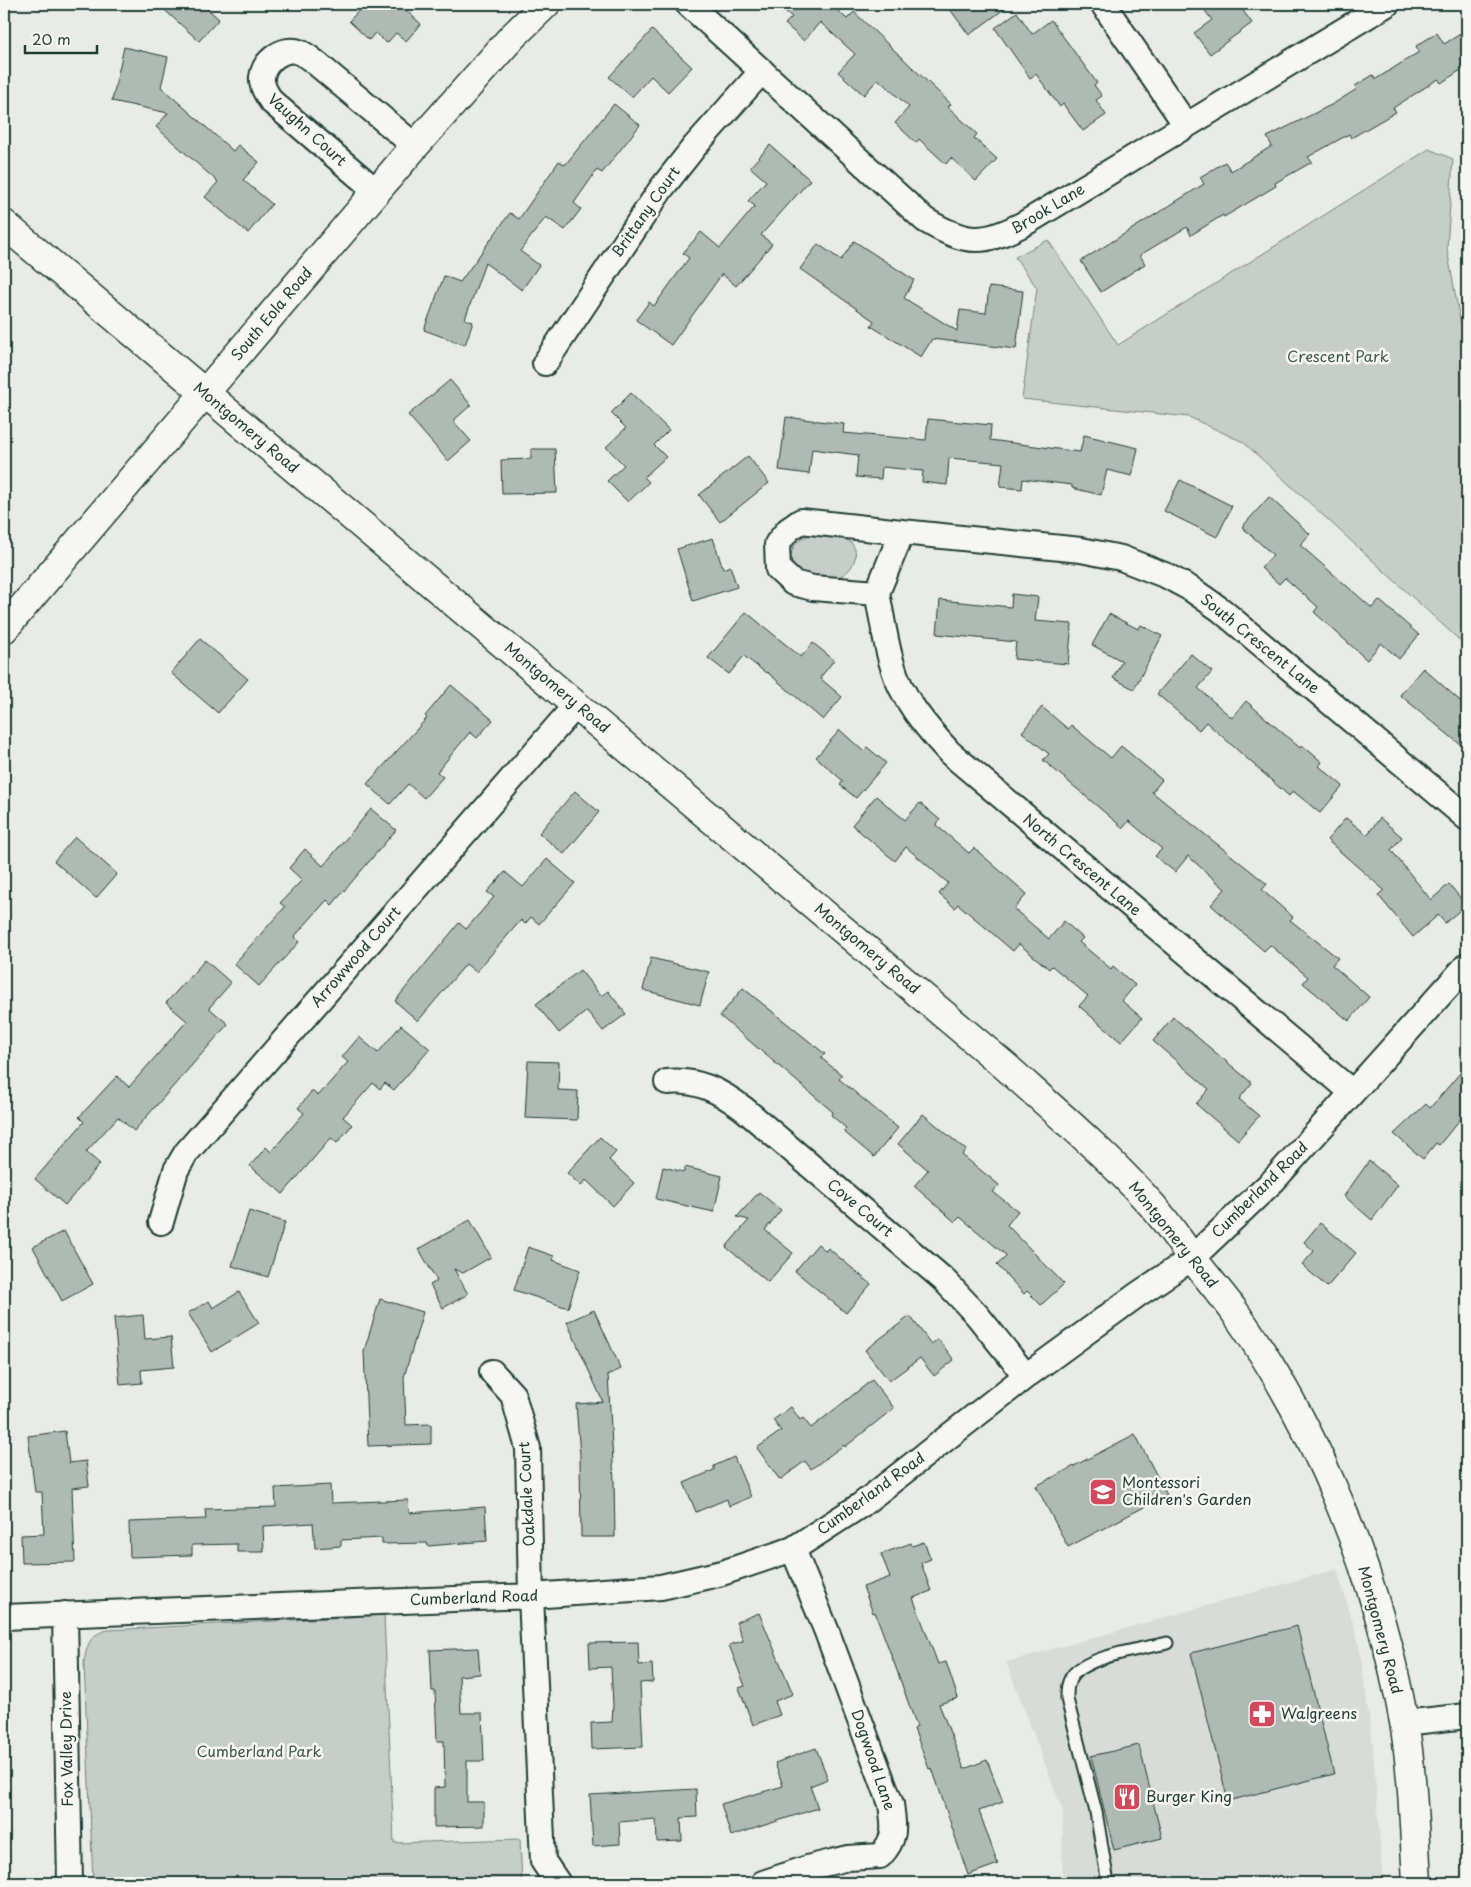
<svg xmlns="http://www.w3.org/2000/svg" width="1471" height="1887" font-family="'Playpen Sans',sans-serif">
	<style>
		.built { fill: #d8dcd8 }
		.green { fill: #c7cec9; stroke: #73867e }
		.building { fill: #b0bab5; stroke: #1f3d34 }
		.lines { fill: none; stroke-linecap: round; stroke-linejoin: round }
		.service-casing { stroke: #1f3d34; stroke-width: 15 }
		.minor-casing { stroke: #1f3d34; stroke-width: 28 }
		.tertiary-casing { stroke: #1f3d34; stroke-width: 31 }
		.service { stroke: #f6f6f2; stroke-width: 11 }
		.minor { stroke: #f6f6f2; stroke-width: 24 }
		.tertiary { stroke: #f6f6f2; stroke-width: 28 }
		.labels { text-anchor: middle; stroke-width: 5; stroke-linejoin: round; paint-order: stroke }
		.street-label { font-size: 15px; fill: #1f3d34; stroke: #f6f6f2 }
		.park-label { font-size: 15px; fill: #415a52; stroke: #f6f6f2 }
		.poi-label { font-size: 15px; fill: #1f3d34; stroke: #f6f6f2; text-anchor: start }
	</style>
	<rect width="100%" height="100%" fill="#e9ebe7"/>
	<filter id="ink" filterUnits="userSpaceOnUse"><feTurbulence type="fractalNoise" baseFrequency=".02" numOctaves="2"/><feDisplacementMap in="SourceGraphic" scale="10" xChannelSelector="R" yChannelSelector="G"/><feConvolveMatrix kernelMatrix="1 2 1 2 8 2 1 2 1" color-interpolation-filters="sRGB"/></filter>
	<g filter="url(#ink)">
		<path class="built" d="M 1337,1569 L 1359,1644 L 1373,1746 L 1383,1883 L 1062,1883 L 1063,1811 L 1006,1662 Z"/>
		<path class="green" d="M 1429,149 L 1453,159 L 1447,249 L 1463,336 L 1467,345 L 1467,647 L 1243,442 L 1189,417 L 1022,399 L 1037,288 L 1015,257 L 1048,240 L 1118,345 Z
			M 812,535 C 823,536 837,535 847,540 C 864,549 853,575 836,577 C 827,577 810,577 802,573 C 782,562 792,538 812,535 Z
			M 384,1615 L 394,1843 L 520,1839 L 522,1883 L 93,1883 L 84,1662 C 87,1644 90,1634 108,1630 Z"/>
		<path class="building" d="M 158,4 L 202,4 L 219,19 L 199,41 Z
			M 365,4 L 399,4 L 421,24 L 406,41 L 396,33 L 387,43 L 375,33 L 369,40 L 349,21 Z
			M 777,4 L 837,4 L 834,7 L 847,19 L 854,12 L 951,104 L 948,107 L 977,134 L 974,138 L 997,159 L 976,181 L 951,158 L 946,164 L 919,139 L 916,143 L 895,123 L 909,107 L 878,79 L 864,95 L 838,72 L 855,54 L 820,22 L 804,41 L 785,24 L 792,17 Z
			M 946,4 L 1011,4 L 969,35 Z
			M 1200,4 L 1238,4 L 1252,23 L 1210,54 L 1194,33 L 1212,20 Z
			M 1017,12 L 1032,34 L 1051,20 L 1097,83 L 1094,85 L 1102,96 L 1096,100 L 1106,115 L 1083,131 L 1063,104 L 1060,107 L 1036,74 L 1030,78 L 995,28 Z
			M 652,30 L 692,67 L 668,92 L 651,76 L 632,97 L 609,77 Z
			M 1467,30 L 1467,66 L 1441,83 L 1438,79 L 1393,108 L 1396,112 L 1351,138 L 1349,134 L 1308,157 L 1312,162 L 1275,183 L 1276,186 L 1224,217 L 1223,215 L 1191,235 L 1187,227 L 1140,255 L 1145,264 L 1101,292 L 1081,261 L 1204,184 L 1200,177 L 1225,162 L 1231,171 L 1272,146 L 1267,137 L 1333,104 L 1357,89 L 1355,86 L 1373,75 L 1376,79 L 1419,52 L 1416,46 L 1437,33 L 1444,44 Z
			M 124,47 L 168,57 L 161,87 L 233,151 L 238,145 L 259,162 L 243,180 L 272,204 L 248,233 L 205,197 L 218,182 L 156,127 L 168,113 L 112,101 Z
			M 614,104 L 640,125 L 602,173 L 597,170 L 574,203 L 581,209 L 565,230 L 546,217 L 520,251 L 539,265 L 522,290 L 485,263 L 465,319 L 473,322 L 465,345 L 424,330 L 444,276 L 460,282 L 510,213 L 519,219 L 559,161 L 565,165 Z
			M 770,145 L 810,180 L 761,235 L 772,244 L 736,286 L 722,274 L 671,345 L 636,320 L 649,302 L 654,306 L 689,258 L 683,253 L 701,232 L 720,248 L 755,206 L 748,201 L 766,181 L 750,167 Z
			M 854,241 L 914,280 L 904,298 L 957,331 L 960,310 L 986,313 L 989,287 L 1023,291 L 1016,349 L 932,339 L 921,357 L 871,326 L 874,321 L 800,269 L 818,244 L 841,260 Z
			M 450,380 L 471,405 L 453,421 L 471,441 L 448,461 L 408,415 Z
			M 631,393 L 669,430 L 654,445 L 666,457 L 644,477 L 649,482 L 628,502 L 607,481 L 624,465 L 606,447 L 626,428 L 611,413 Z
			M 786,417 L 844,424 L 843,433 L 926,440 L 928,419 L 991,425 L 990,440 L 1080,452 L 1084,435 L 1138,448 L 1132,476 L 1107,470 L 1101,495 L 1072,488 L 1072,485 L 1023,479 L 1022,489 L 1000,487 L 1003,463 L 949,458 L 947,485 L 922,482 L 923,471 L 882,467 L 881,479 L 856,477 L 858,455 L 812,449 L 809,474 L 779,470 Z
			M 531,449 L 555,449 L 557,493 L 502,494 L 501,460 L 531,459 Z
			M 748,456 L 769,483 L 720,522 L 699,495 Z
			M 1180,480 L 1232,506 L 1217,537 L 1164,511 Z
			M 1269,497 L 1310,534 L 1300,545 L 1372,608 L 1379,600 L 1419,635 L 1399,659 L 1381,643 L 1367,660 L 1314,612 L 1318,607 L 1285,578 L 1279,584 L 1261,568 L 1273,555 L 1242,527 Z
			M 713,538 L 723,569 L 730,566 L 737,587 L 693,601 L 677,549 Z
			M 1012,594 L 1038,597 L 1035,621 L 1072,624 L 1068,664 L 1014,659 L 1016,642 L 937,634 L 940,600 L 1011,607 Z
			M 746,612 L 801,657 L 813,643 L 834,660 L 820,678 L 842,697 L 823,720 L 767,672 L 766,673 L 744,656 L 729,674 L 708,658 Z
			M 1109,614 L 1138,629 L 1141,625 L 1162,636 L 1134,689 L 1113,678 L 1122,661 L 1092,645 Z
			M 200,639 L 248,679 L 218,713 L 171,673 Z
			M 1191,654 L 1212,672 L 1198,688 L 1232,718 L 1246,701 L 1300,748 L 1302,745 L 1322,762 L 1319,766 L 1343,786 L 1320,813 L 1293,791 L 1289,796 L 1206,722 L 1199,730 L 1157,694 Z
			M 1423,668 L 1467,707 L 1467,750 L 1400,695 Z
			M 451,685 L 493,720 L 477,738 L 470,732 L 437,772 L 443,777 L 424,798 L 408,784 L 390,804 L 367,784 L 427,718 L 425,716 Z
			M 1042,707 L 1068,729 L 1071,725 L 1111,758 L 1121,746 L 1162,780 L 1152,792 L 1267,884 L 1262,890 L 1293,917 L 1290,920 L 1338,958 L 1332,965 L 1369,997 L 1349,1021 L 1303,983 L 1308,977 L 1270,945 L 1264,951 L 1211,905 L 1225,889 L 1188,856 L 1175,872 L 1155,856 L 1162,849 L 1129,821 L 1123,828 L 1043,760 L 1049,754 L 1022,732 Z
			M 840,730 L 863,751 L 867,747 L 886,763 L 856,798 L 840,785 L 843,781 L 816,757 Z
			M 575,791 L 599,812 L 564,854 L 539,833 Z
			M 876,796 L 905,820 L 920,803 L 940,820 L 936,825 L 969,853 L 974,848 L 1027,894 L 1014,909 L 1049,939 L 1064,921 L 1083,938 L 1079,942 L 1111,969 L 1113,966 L 1135,985 L 1122,1001 L 1142,1018 L 1121,1042 L 1079,1006 L 1088,996 L 1052,966 L 1049,969 L 1019,944 L 1013,951 L 958,904 L 955,908 L 939,894 L 948,883 L 906,847 L 895,861 L 852,825 Z
			M 371,809 L 396,830 L 332,905 L 327,900 L 294,937 L 299,942 L 259,986 L 234,964 L 285,907 L 280,903 L 302,880 L 289,868 L 305,849 L 323,866 Z
			M 1346,818 L 1367,835 L 1380,818 L 1402,837 L 1391,850 L 1431,900 L 1449,884 L 1466,905 L 1445,923 L 1438,915 L 1413,937 L 1378,895 L 1384,890 L 1327,840 Z
			M 75,837 L 117,874 L 96,898 L 54,861 Z
			M 547,859 L 575,883 L 539,924 L 531,917 L 525,924 L 521,920 L 476,972 L 466,964 L 418,1021 L 395,1001 L 459,923 L 466,929 L 494,897 L 487,892 L 505,872 L 523,887 Z
			M 651,958 L 709,972 L 700,1005 L 643,990 Z
			M 205,960 L 231,983 L 209,1008 L 228,1024 L 134,1131 L 118,1117 L 86,1152 L 100,1164 L 65,1205 L 35,1179 L 84,1122 L 79,1117 L 117,1076 L 129,1087 L 187,1021 L 166,1003 Z
			M 580,970 L 601,996 L 608,991 L 626,1014 L 603,1031 L 587,1011 L 559,1033 L 536,1004 Z
			M 743,988 L 825,1054 L 821,1058 L 842,1075 L 839,1079 L 898,1128 L 874,1157 L 843,1131 L 846,1128 L 831,1115 L 833,1112 L 720,1016 Z
			M 1173,1017 L 1252,1083 L 1239,1099 L 1259,1116 L 1238,1140 L 1196,1104 L 1209,1089 L 1153,1041 Z
			M 401,1025 L 430,1049 L 394,1090 L 385,1083 L 380,1089 L 373,1083 L 343,1117 L 352,1125 L 337,1143 L 331,1138 L 283,1194 L 250,1166 L 266,1147 L 271,1152 L 304,1113 L 298,1108 L 312,1091 L 318,1096 L 348,1062 L 342,1057 L 359,1037 L 378,1053 Z
			M 528,1061 L 559,1062 L 558,1090 L 578,1091 L 577,1120 L 525,1118 Z
			M 1467,1065 L 1467,1111 L 1439,1145 L 1436,1143 L 1423,1159 L 1394,1134 L 1426,1104 L 1430,1108 Z
			M 923,1114 L 966,1150 L 962,1155 L 999,1185 L 993,1192 L 1018,1211 L 1007,1225 L 1064,1284 L 1041,1305 L 1027,1291 L 1024,1294 L 997,1265 L 1007,1256 L 960,1217 L 955,1222 L 914,1186 L 928,1170 L 898,1144 Z
			M 600,1137 L 616,1152 L 609,1160 L 634,1183 L 613,1206 L 586,1180 L 581,1186 L 567,1173 Z
			M 1369,1161 L 1398,1185 L 1372,1220 L 1344,1196 Z
			M 663,1167 L 684,1172 L 685,1167 L 722,1176 L 714,1212 L 656,1199 Z
			M 759,1192 L 781,1210 L 765,1230 L 793,1253 L 768,1282 L 726,1247 L 749,1220 L 737,1217 Z
			M 249,1211 L 285,1222 L 268,1277 L 232,1266 Z
			M 470,1220 L 491,1257 L 463,1273 L 454,1269 L 468,1294 L 443,1308 L 430,1285 L 437,1281 L 419,1249 Z
			M 1320,1223 L 1356,1253 L 1327,1287 L 1302,1265 L 1314,1251 L 1304,1242 Z
			M 64,1231 L 93,1284 L 62,1301 L 33,1247 Z
			M 818,1244 L 826,1251 L 828,1248 L 871,1284 L 846,1313 L 795,1271 Z
			M 528,1247 L 554,1256 L 553,1260 L 580,1270 L 568,1308 L 514,1290 Z
			M 239,1292 L 259,1323 L 212,1352 L 188,1313 L 209,1301 L 213,1308 Z
			M 380,1299 L 423,1312 L 404,1377 L 406,1425 L 431,1424 L 431,1444 L 368,1446 L 364,1351 Z
			M 594,1310 L 621,1369 L 608,1375 L 614,1481 L 615,1537 L 581,1537 L 580,1455 L 576,1404 L 603,1402 L 567,1322 Z
			M 143,1315 L 145,1339 L 171,1337 L 174,1367 L 141,1370 L 142,1383 L 120,1385 L 114,1318 Z
			M 910,1316 L 931,1344 L 938,1339 L 954,1360 L 934,1376 L 920,1358 L 889,1381 L 865,1350 Z
			M 872,1380 L 894,1408 L 845,1447 L 844,1445 L 811,1469 L 805,1461 L 780,1480 L 757,1448 L 781,1431 L 773,1420 L 791,1407 L 800,1420 L 803,1418 L 811,1428 Z
			M 65,1431 L 69,1463 L 86,1461 L 89,1486 L 72,1488 L 75,1562 L 22,1563 L 21,1535 L 44,1534 L 42,1492 L 35,1492 L 28,1436 Z
			M 1135,1434 L 1167,1495 L 1068,1547 L 1036,1486 Z
			M 734,1457 L 751,1497 L 729,1506 L 727,1499 L 696,1512 L 684,1483 L 714,1470 L 714,1466 Z
			M 330,1485 L 331,1503 L 408,1500 L 409,1513 L 485,1507 L 487,1541 L 428,1546 L 427,1543 L 382,1544 L 382,1538 L 341,1540 L 341,1546 L 315,1548 L 313,1523 L 263,1526 L 264,1552 L 237,1552 L 237,1544 L 192,1545 L 192,1555 L 130,1557 L 129,1522 L 206,1519 L 205,1509 L 276,1507 L 275,1488 Z
			M 924,1542 L 931,1559 L 921,1563 L 931,1591 L 913,1598 L 938,1664 L 946,1662 L 958,1698 L 939,1704 L 964,1769 L 987,1760 L 1003,1802 L 979,1811 L 998,1864 L 968,1875 L 932,1768 L 929,1769 L 914,1729 L 917,1727 L 896,1668 L 875,1612 L 873,1613 L 863,1587 L 890,1577 L 881,1554 L 911,1543 L 912,1546 Z
			M 759,1613 L 793,1694 L 775,1701 L 780,1715 L 753,1725 L 739,1688 L 745,1686 L 729,1645 L 743,1641 L 736,1622 Z
			M 1297,1626 L 1334,1774 L 1228,1801 L 1191,1653 Z
			M 638,1642 L 639,1665 L 652,1664 L 653,1682 L 640,1683 L 643,1747 L 592,1749 L 591,1723 L 612,1722 L 613,1705 L 611,1667 L 590,1668 L 589,1643 Z
			M 478,1648 L 480,1674 L 459,1676 L 461,1713 L 482,1713 L 484,1761 L 467,1761 L 467,1802 L 484,1802 L 484,1826 L 434,1827 L 434,1788 L 445,1787 L 444,1741 L 437,1741 L 435,1691 L 432,1691 L 430,1650 Z
			M 1139,1745 L 1162,1838 L 1114,1850 L 1091,1756 Z
			M 816,1748 L 828,1779 L 810,1786 L 818,1808 L 731,1836 L 721,1804 L 783,1786 L 775,1763 Z
			M 696,1789 L 697,1817 L 681,1818 L 682,1841 L 657,1842 L 656,1819 L 619,1822 L 620,1844 L 593,1846 L 590,1795 Z"/>
		<g class="lines">
			<g class="service-casing">
				<path id="service" d="M 1108,1883 L 1096,1812 L 1067,1699 C 1067,1690 1067,1683 1072,1676 C 1087,1656 1142,1649 1167,1643"/>
			</g>
			<g class="minor-casing">
				<path id="minor" d="M 688,4 L 925,220 C 967,245 984,245 1027,222 L 1387,4
					M 1103,4 L 1186,125
					M 376,191 L 272,102 C 267,95 261,86 262,77 C 264,61 284,46 299,52 C 305,54 311,59 316,63 L 415,146
					M 545,363 L 661,189 L 695,146 L 762,71
					M 877,593 L 902,532 L 1081,550 L 1121,558 L 1167,576 L 1191,589 L 1221,610 L 1467,818
					M 877,593 C 882,616 885,641 892,664 C 901,698 927,728 950,753 L 1352,1092
					M 877,593 L 813,588 L 793,583 L 778,569 L 777,544 L 788,530 L 801,521 L 902,532
					M 667,1082 C 698,1079 720,1091 744,1109 L 944,1280 L 977,1315 L 1026,1376
					M 161,1222 L 176,1170 L 186,1153 L 576,705
					M 492,1372 L 513,1395 L 528,1448 L 531,1596 L 543,1861 L 558,1883
					M 65,1614 L 70,1883
					M 4,1617 L 531,1596 L 661,1587 L 722,1573 L 793,1549 L 861,1505 L 1026,1376 L 1137,1295 L 1192,1258 L 1274,1180 L 1467,965
					M 1404,1723 L 1467,1716
					M 763,1883 L 811,1867 L 848,1858 L 880,1856 C 897,1838 894,1827 891,1804 L 827,1632 L 793,1549"/>
			</g>
			<g class="tertiary-casing">
				<path id="tertiary" d="M 4,224 L 1005,1066 C 1054,1110 1105,1153 1150,1203 C 1166,1220 1179,1241 1193,1259 C 1206,1276 1219,1291 1232,1308 C 1318,1427 1378,1578 1404,1722 C 1413,1775 1414,1830 1417,1883
					M 4,629 L 415,146 L 512,37 L 546,4"/>
			</g>
			<use href="#service" class="service"/>
			<use href="#minor" class="minor"/>
			<use href="#tertiary" class="tertiary"/>
		</g>
	</g>
	<defs>
		<g id="school-square" transform="scale(1.4375)"><rect x="-9" y="-9" width="18" height="18" rx="4" fill="#d1495b" stroke="#f6f6f2"/><path d="M0-5L7-2L0 1L-7-2ZM-4 1L0 2.5L4 1V4Q0 6-4 4Z" fill="#fff"/></g>
		<g id="pharmacy-square" transform="scale(1.4375)"><rect x="-9" y="-9" width="18" height="18" rx="4" fill="#d1495b" stroke="#f6f6f2"/><path d="M-2-6h4v4h4v4h-4v4h-4v-4h-4v-4h4Z" fill="#fff"/></g>
		<g id="restaurant-square" transform="scale(1.4375)"><rect x="-9" y="-9" width="18" height="18" rx="4" fill="#d1495b" stroke="#f6f6f2"/><path d="M-5-6h1v4h1v-4h1v4h1v-4h1v5L-1.5 .5V6h-2V.5L-5-1ZM5-6V6H3V1.5H1.5Q1.5-4 5-6Z" fill="#fff"/></g>
	</defs>
	<g fill-rule="evenodd">
		<use href="#school-square" x="1103" y="1492"/>
		<use href="#pharmacy-square" x="1262" y="1714"/>
		<use href="#restaurant-square" x="1127" y="1797"/>
	</g>
	<g class="labels">
		<g class="street-label">
			<text transform="translate(307 130) rotate(42)" y="5">Vaughn Court</text>
			<text transform="translate(1048 209) rotate(-31)" y="5">Brook Lane</text>
			<text transform="translate(646 212) rotate(-55)" y="5">Brittany Court</text>
			<text transform="translate(272 314) rotate(-50)" y="5">South Eola Road</text>
			<text transform="translate(246 428) rotate(40)" y="5">Montgomery Road</text>
			<text transform="translate(1260 644) rotate(39)" y="5">South Crescent Lane</text>
			<text transform="translate(557 688) rotate(40)" y="5">Montgomery Road</text>
			<text transform="translate(1082 865) rotate(40)" y="5">North Crescent Lane</text>
			<text transform="translate(867 949) rotate(40)" y="5">Montgomery Road</text>
			<text transform="translate(356 957) rotate(-49)" y="5">Arrowwood Court</text>
			<text transform="translate(1260 1190) rotate(-45)" y="5">Cumberland Road</text>
			<text transform="translate(860 1208) rotate(40)" y="5">Cove Court</text>
			<text transform="translate(1173 1235) rotate(51)" y="5">Montgomery Road</text>
			<text transform="translate(527 1494) rotate(-93)" y="5">Oakdale Court</text>
			<text transform="translate(871 1494) rotate(-36)" y="5">Cumberland Road</text>
			<text transform="translate(474 1598) rotate(-2)" y="5">Cumberland Road</text>
			<text transform="translate(1380 1630) rotate(75)" y="5">Montgomery Road</text>
			<text transform="translate(67 1749) rotate(-91)" y="5">Fox Valley Drive</text>
			<text transform="translate(873 1760) rotate(71)" y="5">Dogwood Lane</text>
		</g>
		<g class="park-label">
			<text x="1338" y="362">Crescent Park</text>
			<text x="259" y="1757">Cumberland Park</text>
		</g>
		<g class="poi-label">
			<text x="1122" y="1488">Montessori<tspan x="1122" dy="17">Children's Garden</tspan></text>
			<text x="1281" y="1719">Walgreens</text>
			<text x="1146" y="1802">Burger King</text>
		</g>
	</g>
	<rect width="1471" height="1887" fill="none" stroke="#f6f6f2" stroke-width="20"/>
	<rect x="10" y="10" width="1451" height="1867" fill="none" stroke="#1f3d34" stroke-width="2" filter="url(#ink)"/>
	<path d="M25 45v8h72v-8" fill="none" stroke="#1f3d34" stroke-width="2.5"/>
	<text x="32" y="45" font-size="15" fill="#1f3d34" stroke="#f6f6f2" stroke-width="4" paint-order="stroke">20 m</text>
</svg>
